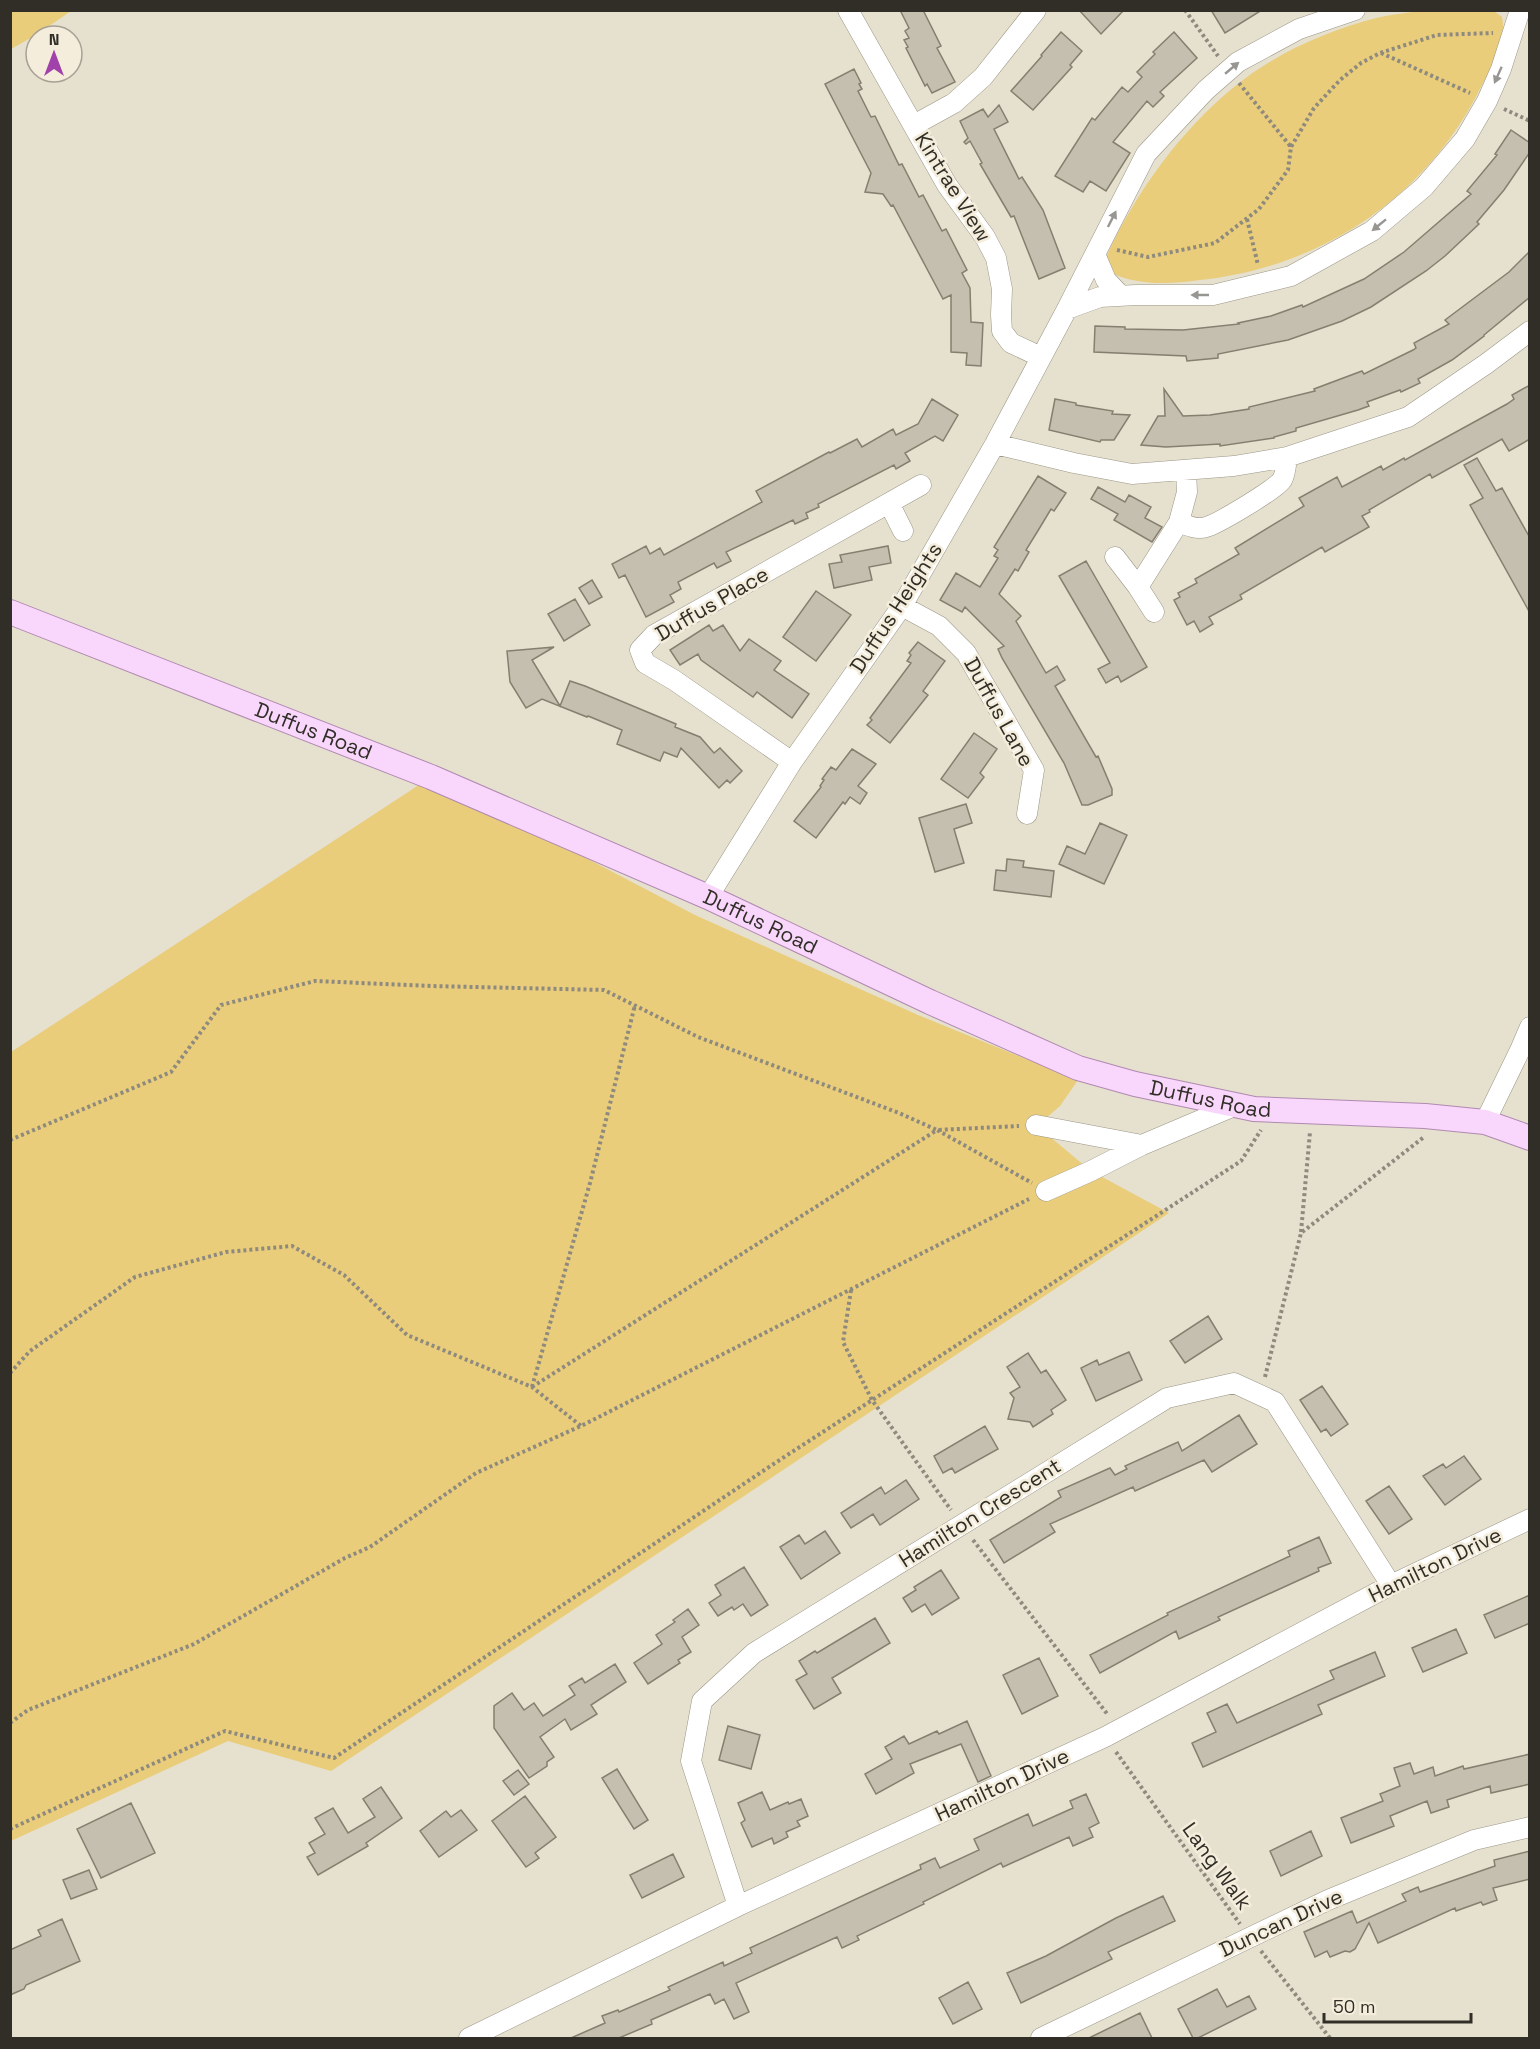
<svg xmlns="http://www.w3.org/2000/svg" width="1540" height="2049" font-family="'Space Grotesk',sans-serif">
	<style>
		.green { fill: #eacd7b }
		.building { fill: #c4bfae; stroke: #857f70; stroke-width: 1.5 }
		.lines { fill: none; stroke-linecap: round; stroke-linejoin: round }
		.minor-casing { stroke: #9b9686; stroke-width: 21 }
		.major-casing { stroke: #b08ab0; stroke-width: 26 }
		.path { stroke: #8f8a7e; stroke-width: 4; stroke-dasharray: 3 3; stroke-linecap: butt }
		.minor { stroke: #fff; stroke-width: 20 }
		.major { stroke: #f9d6fb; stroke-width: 24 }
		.oneway { fill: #989693 }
		.labels { text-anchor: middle; stroke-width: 5; stroke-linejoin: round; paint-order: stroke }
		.street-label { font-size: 21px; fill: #302e27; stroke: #f4eddc }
	</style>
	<rect width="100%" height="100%" fill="#e6e0cf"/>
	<path class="green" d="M 11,10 L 71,10 L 71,11 L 36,35 L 11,49 Z
		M 1425,10 L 1494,11 L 1502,17 C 1507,40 1493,64 1482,85 C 1428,196 1323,267 1200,280 C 1171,284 1139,286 1111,273 L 1106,257 C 1135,194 1179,132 1234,87 C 1274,54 1326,31 1376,18 C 1392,14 1409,13 1425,10 Z
		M 431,777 L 695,915 L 918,1015 L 1078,1080 L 1060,1106 L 1037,1126 L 1091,1171 L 1169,1213 L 331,1771 L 228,1741 L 11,1841 L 11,1052 Z"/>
	<path class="building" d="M 900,10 L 923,10 L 941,46 L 937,48 L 955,82 L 932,93 L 927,84 L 925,86 L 906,48 L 908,47 L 904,40 L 909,38 L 905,31 L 909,28 Z
		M 1079,10 L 1124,10 L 1101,34 Z
		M 1211,10 L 1262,10 L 1225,33 Z
		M 1061,32 L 1082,51 L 1070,65 L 1072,67 L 1033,110 L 1011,91 L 1042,56 L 1041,55 Z
		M 1174,32 L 1197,58 L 1160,92 L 1164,96 L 1153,107 L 1147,101 L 1113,142 L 1130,153 L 1106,191 L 1090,181 L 1083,192 L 1055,176 L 1092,118 L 1095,120 L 1122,87 L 1128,92 L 1142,77 L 1137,72 L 1155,54 L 1153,52 Z
		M 854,69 L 861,83 L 859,84 L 862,89 L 858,91 L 871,117 L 875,116 L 899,165 L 902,164 L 919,197 L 923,195 L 942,231 L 946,229 L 967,270 L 962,273 L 970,288 L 971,322 L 983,323 L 981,366 L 966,365 L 967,353 L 951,352 L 951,295 L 943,299 L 893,205 L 891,206 L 883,194 L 865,192 L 871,173 L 825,84 Z
		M 999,105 L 1008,122 L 994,129 L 1019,179 L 1022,177 L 1043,210 L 1065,268 L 1039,279 L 1014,216 L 1011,217 L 980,164 L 982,163 L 970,141 L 966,144 L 964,142 L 968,138 L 960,121 L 983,109 L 988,117 Z
		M 1511,130 L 1530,143 L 1530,152 L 1504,190 L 1477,222 L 1479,224 L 1445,256 L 1426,271 L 1371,307 L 1342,321 L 1288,340 L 1218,354 L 1218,358 L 1187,361 L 1186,356 L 1094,352 L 1095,326 L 1125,327 L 1125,329 L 1183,330 L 1239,324 L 1238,323 L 1271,316 L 1302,305 L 1303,307 L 1364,279 L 1404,252 L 1471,194 L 1467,191 L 1497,155 L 1495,154 Z
		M 1530,251 L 1530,297 L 1484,335 L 1484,336 L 1452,360 L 1418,379 L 1420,383 L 1401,392 L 1400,390 L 1367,402 L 1369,406 L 1358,410 L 1296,428 L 1296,431 L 1274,437 L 1274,438 L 1220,446 L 1220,444 L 1166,447 L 1141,445 L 1158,416 L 1165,416 L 1164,389 L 1183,416 L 1210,415 L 1249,409 L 1249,407 L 1315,391 L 1314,389 L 1362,371 L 1364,374 L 1413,350 L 1416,348 L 1414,343 L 1449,324 L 1445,320 L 1509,272 Z
		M 1530,385 L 1530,439 L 1509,451 L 1502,439 L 1432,478 L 1430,474 L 1369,510 L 1370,512 L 1362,516 L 1369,527 L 1325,552 L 1322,547 L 1240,595 L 1242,599 L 1209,617 L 1213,624 L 1200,632 L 1194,621 L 1187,625 L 1174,600 L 1180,597 L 1178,593 L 1197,583 L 1195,579 L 1239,554 L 1235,548 L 1304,506 L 1299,498 L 1337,477 L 1342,487 L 1381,466 L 1383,470 L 1404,458 L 1405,460 L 1507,404 L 1514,399 L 1512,395 Z
		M 932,399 L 958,415 L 943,441 L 935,436 L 905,453 L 910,461 L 896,469 L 894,465 L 818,504 L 819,507 L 806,513 L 808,518 L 795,524 L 793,520 L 726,552 L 731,561 L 717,568 L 714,563 L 678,582 L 681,589 L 670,595 L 674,602 L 646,617 L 625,575 L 619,578 L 612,564 L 646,546 L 650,554 L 660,548 L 664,555 L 762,502 L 756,491 L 829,452 L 830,453 L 857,439 L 862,447 L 893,429 L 896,435 L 918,424 Z
		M 1055,399 L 1076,403 L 1076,405 L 1113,411 L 1112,414 L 1130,415 L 1114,440 L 1101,440 L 1100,442 L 1049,430 Z
		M 1477,458 L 1496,491 L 1502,488 L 1530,538 L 1530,613 L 1470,505 L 1483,498 L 1464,465 Z
		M 1038,476 L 1066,493 L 1054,511 L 1051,509 L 1039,529 L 1026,550 L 1029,552 L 1018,571 L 1015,569 L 999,594 L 1021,616 L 1016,621 L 1046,673 L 1057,666 L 1065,680 L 1055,686 L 1096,757 L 1098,756 L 1112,789 L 1112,795 L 1088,805 L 1082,805 L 1064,763 L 1002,658 L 998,649 L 1004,646 L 965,607 L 962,612 L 940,600 L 956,573 L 980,587 L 998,558 L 994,556 L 998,550 L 994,547 Z
		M 1098,487 L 1125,502 L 1129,495 L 1151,507 L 1145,518 L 1162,527 L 1152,542 L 1114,520 L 1118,514 L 1091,499 Z
		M 888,546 L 891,563 L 869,567 L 872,580 L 834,588 L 829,564 L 842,562 L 840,555 Z
		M 1086,561 L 1147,667 L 1121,682 L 1118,676 L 1106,683 L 1098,669 L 1110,663 L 1059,576 Z
		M 592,580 L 602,597 L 589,604 L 579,588 Z
		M 816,591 L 851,615 L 816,661 L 783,637 Z
		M 575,599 L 590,625 L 564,641 L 548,614 Z
		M 709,625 L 713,631 L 723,625 L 740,651 L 749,639 L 781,661 L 774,670 L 809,694 L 792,718 L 757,692 L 753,697 L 701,660 L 698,654 L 680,665 L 670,650 Z
		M 918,642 L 945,661 L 923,691 L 928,695 L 890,743 L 867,725 L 872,720 L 870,718 L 911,663 L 907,661 L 911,655 L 909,653 Z
		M 554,647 L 532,660 L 560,706 L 570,681 L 585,686 L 676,724 L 675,727 L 700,737 L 714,753 L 720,748 L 742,771 L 730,783 L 727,780 L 719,788 L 681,748 L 677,757 L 664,752 L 660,761 L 617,744 L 622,730 L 588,716 L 587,717 L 542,699 L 526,708 L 510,682 L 507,651 Z
		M 974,733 L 997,749 L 980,773 L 984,777 L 968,798 L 941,779 Z
		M 852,749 L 876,764 L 858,786 L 867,793 L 860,804 L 850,797 L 845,804 L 843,802 L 816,838 L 794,821 L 821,787 L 820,786 L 824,780 L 822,779 L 831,767 L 836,770 Z
		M 966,804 L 972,823 L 954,829 L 964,863 L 935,872 L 919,818 Z
		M 1100,823 L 1127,835 L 1104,884 L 1059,864 L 1067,846 L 1085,854 Z
		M 1007,859 L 1024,861 L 1023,867 L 1054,871 L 1051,897 L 994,890 L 996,870 L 1006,871 Z
		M 1208,1316 L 1222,1339 L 1185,1363 L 1170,1341 Z
		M 1129,1352 L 1142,1380 L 1096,1401 L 1081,1368 L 1097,1360 L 1099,1365 Z
		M 1028,1353 L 1041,1373 L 1046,1370 L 1066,1400 L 1051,1410 L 1053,1414 L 1033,1427 L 1030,1422 L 1008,1419 L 1014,1398 L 1010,1393 L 1020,1387 L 1007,1367 Z
		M 1322,1386 L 1348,1424 L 1331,1436 L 1326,1429 L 1321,1432 L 1300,1400 Z
		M 1239,1415 L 1257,1444 L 1212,1472 L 1204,1460 L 1135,1491 L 1133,1487 L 1050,1524 L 1055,1532 L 1004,1563 L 990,1540 L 1061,1497 L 1058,1491 L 1110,1468 L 1115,1475 L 1127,1469 L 1125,1466 L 1178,1442 L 1182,1451 Z
		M 985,1426 L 998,1449 L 955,1473 L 952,1468 L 943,1473 L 934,1456 Z
		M 1464,1456 L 1481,1479 L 1445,1505 L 1423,1476 L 1443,1464 L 1446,1468 Z
		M 906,1480 L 919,1499 L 880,1525 L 873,1514 L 851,1528 L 841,1513 L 881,1487 L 885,1494 Z
		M 1389,1486 L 1412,1519 L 1389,1534 L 1366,1501 Z
		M 825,1531 L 840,1553 L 801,1579 L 780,1547 L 799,1535 L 805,1544 Z
		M 1319,1537 L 1331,1563 L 1318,1568 L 1319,1571 L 1218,1617 L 1220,1620 L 1179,1639 L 1176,1631 L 1100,1673 L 1090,1655 L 1168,1615 L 1167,1613 L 1290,1556 L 1288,1551 Z
		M 744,1567 L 768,1605 L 751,1616 L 743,1604 L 734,1610 L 732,1607 L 718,1616 L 709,1603 L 721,1595 L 715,1585 Z
		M 941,1570 L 959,1598 L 932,1615 L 925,1604 L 912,1612 L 903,1598 L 916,1590 L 914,1587 Z
		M 1530,1595 L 1530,1623 L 1495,1638 L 1484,1615 Z
		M 688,1609 L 699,1625 L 682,1637 L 691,1652 L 678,1660 L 680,1663 L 648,1684 L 634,1663 L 662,1644 L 656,1635 L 675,1622 L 673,1620 Z
		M 875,1618 L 890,1643 L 832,1678 L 841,1693 L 814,1709 L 796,1680 L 807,1674 L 799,1661 L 815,1651 L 817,1653 Z
		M 1456,1629 L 1467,1653 L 1423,1672 L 1412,1648 Z
		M 1375,1652 L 1385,1676 L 1318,1705 L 1322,1714 L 1203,1767 L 1192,1743 L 1216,1732 L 1207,1713 L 1227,1704 L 1237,1723 L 1334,1679 L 1330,1671 Z
		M 1039,1658 L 1058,1696 L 1022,1714 L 1003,1675 Z
		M 615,1664 L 626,1682 L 591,1705 L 597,1714 L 571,1730 L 565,1719 L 540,1737 L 554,1757 L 547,1762 L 547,1766 L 529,1778 L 494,1728 L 494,1706 L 512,1693 L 524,1710 L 534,1703 L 543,1716 L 575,1695 L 569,1686 L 582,1678 L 585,1683 Z
		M 967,1721 L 991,1776 L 978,1782 L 961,1744 L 910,1764 L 914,1773 L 876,1794 L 865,1774 L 892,1759 L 885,1747 L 904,1736 L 909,1744 L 937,1731 L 939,1734 Z
		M 728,1726 L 760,1735 L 751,1769 L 719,1760 Z
		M 1530,1754 L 1530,1784 L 1491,1793 L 1490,1786 L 1447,1800 L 1449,1807 L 1431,1813 L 1427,1801 L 1390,1816 L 1394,1826 L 1351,1843 L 1341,1818 L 1383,1801 L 1380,1794 L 1400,1786 L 1394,1768 L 1410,1763 L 1414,1774 L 1433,1767 L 1435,1776 L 1463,1766 L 1464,1769 Z
		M 617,1769 L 648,1820 L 634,1829 L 602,1778 Z
		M 518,1770 L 529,1784 L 514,1795 L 503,1781 Z
		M 381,1787 L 402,1818 L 366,1843 L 368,1846 L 318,1875 L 307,1857 L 315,1853 L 309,1843 L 325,1834 L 315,1818 L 333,1808 L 348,1833 L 375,1817 L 363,1799 Z
		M 762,1792 L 770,1810 L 788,1802 L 789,1804 L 801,1799 L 808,1816 L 797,1821 L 800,1826 L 786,1832 L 788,1837 L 774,1844 L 772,1838 L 752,1847 L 741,1823 L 745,1820 L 738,1803 Z
		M 1086,1794 L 1099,1823 L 1089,1828 L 1093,1837 L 1073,1846 L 1069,1837 L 1003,1867 L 1001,1863 L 923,1902 L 924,1904 L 857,1936 L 859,1940 L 842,1948 L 837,1937 L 736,1983 L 749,2012 L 734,2019 L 724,1999 L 715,2004 L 710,1994 L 651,2020 L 652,2024 L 619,2038 L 571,2038 L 605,2023 L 602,2016 L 618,2010 L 619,2012 L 670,1990 L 668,1987 L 723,1962 L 724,1966 L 752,1953 L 750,1948 L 921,1869 L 920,1865 L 935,1858 L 940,1868 L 979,1850 L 974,1839 L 1028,1814 L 1033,1826 L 1073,1808 L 1070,1801 Z
		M 525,1796 L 556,1837 L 535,1853 L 539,1858 L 526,1867 L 492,1821 Z
		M 131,1803 L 155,1853 L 101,1878 L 77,1829 Z
		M 461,1810 L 477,1830 L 439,1857 L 420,1831 L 446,1811 L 451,1817 Z
		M 1311,1831 L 1322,1856 L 1281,1876 L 1270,1851 Z
		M 1530,1851 L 1530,1879 L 1493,1888 L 1497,1900 L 1483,1905 L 1481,1902 L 1456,1911 L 1455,1908 L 1378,1943 L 1369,1923 L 1355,1949 L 1350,1952 L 1345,1951 L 1330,1957 L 1327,1951 L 1315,1957 L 1304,1932 L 1352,1911 L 1357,1923 L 1406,1901 L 1402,1894 L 1418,1887 L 1420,1892 L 1495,1866 L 1494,1860 Z
		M 673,1854 L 684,1877 L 642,1898 L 630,1875 Z
		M 89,1870 L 97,1889 L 71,1899 L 63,1880 Z
		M 1163,1896 L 1175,1921 L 1108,1952 L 1112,1959 L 1021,2003 L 1007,1973 L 1046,1956 L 1116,1918 Z
		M 62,1919 L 80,1961 L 26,1985 L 24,1989 L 10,1995 L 10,1950 L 41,1936 L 38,1930 Z
		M 968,1982 L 982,2009 L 953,2024 L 939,1998 Z
		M 1217,1989 L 1227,2007 L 1249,1996 L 1256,2009 L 1198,2038 L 1193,2038 L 1178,2009 Z
		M 1140,2013 L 1152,2038 L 1089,2038 Z"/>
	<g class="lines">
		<g class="minor-casing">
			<path id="minor" d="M 848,10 L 947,185 L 985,237 L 996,258 L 1002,289 L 1001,315 L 1002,331 L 1011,343 L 1041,357
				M 914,125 L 954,103 L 983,77 L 1036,10
				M 1095,254 L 1106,280 L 1121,296
				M 1067,309 L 1100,297 L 1136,295 L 1213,295 L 1291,276 L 1372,231 L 1424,187 L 1465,139 L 1487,101 L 1501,69 L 1520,10
				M 995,444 L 1074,463 L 1132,474 L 1234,466 L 1287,457 L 1408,417 L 1486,364 L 1530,331
				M 889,503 L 903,531
				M 1179,522 C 1188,526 1197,530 1206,527 C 1216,525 1278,488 1282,480 C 1286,473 1286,464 1287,457
				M 1115,557 L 1138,587 L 1179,522 L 1187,492 L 1186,471
				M 1138,587 L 1154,612
				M 902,606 L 939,626 L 966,653 L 1034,770 L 1027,814
				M 792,762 L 674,680 L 645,663 L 640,650 L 654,635 L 921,485
				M 708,897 L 792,762 L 902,606 L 995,444 L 1067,309 L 1146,154 L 1206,90 L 1238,62 L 1299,29 L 1355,10
				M 1485,1122 L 1521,1048 L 1530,1027
				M 1036,1125 L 1142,1145
				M 1046,1191 L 1091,1171 L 1142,1145 L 1234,1106
				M 738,1906 L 691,1761 L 702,1701 L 754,1653 L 1167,1398 L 1234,1383 L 1275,1402 L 1391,1585
				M 469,2038 L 738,1906 L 1105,1737 L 1391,1585 L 1530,1519
				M 1041,2038 L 1328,1900 L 1474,1840 L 1530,1827"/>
		</g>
		<g class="major-casing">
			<g id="major">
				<path id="s1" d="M 10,612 L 431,777 L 708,897 L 930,1002 L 1078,1068 L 1135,1084 L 1254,1109 L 1425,1116 L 1485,1122 L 1530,1138"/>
			</g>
		</g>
		<path class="path" d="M 1185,10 L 1218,56
			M 1381,53 L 1470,93
			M 1239,83 L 1291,147
			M 1504,109 L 1530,121
			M 1247,219 L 1258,265
			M 1117,250 L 1148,257 L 1215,243 L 1259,209 L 1288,170 L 1291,147 L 1314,108 L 1340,80 L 1361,63 L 1380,53 L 1437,35 L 1493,33
			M 10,1140 L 171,1072 L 221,1005 L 315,981 L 431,986 L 604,990 L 698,1037 L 899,1113 L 937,1130 L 1019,1126
			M 1301,1232 L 1310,1132
			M 851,1290 L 843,1342 L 872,1400 L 951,1510
			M 10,1373 L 30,1351 L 135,1277 L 226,1252 L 292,1246 L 344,1275 L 407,1335 L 532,1387 L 581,1426
			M 1265,1377 L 1301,1233 L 1424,1137
			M 532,1387 L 937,1130 L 1032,1183
			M 532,1387 L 590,1183 L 635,1005
			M 973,1540 L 1108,1715
			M 10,1723 L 28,1710 L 194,1644 L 345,1558 L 370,1547 L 476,1473 L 581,1426 L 1029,1199
			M 1116,1752 L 1240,1924
			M 10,1829 L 225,1731 L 334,1758 L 775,1463 L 1241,1161 L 1261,1130
			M 1261,1951 L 1330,2038"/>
		<use href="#minor" class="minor"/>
		<use href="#major" class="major"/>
	</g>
	<defs><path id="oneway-solid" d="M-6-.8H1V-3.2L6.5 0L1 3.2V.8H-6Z" transform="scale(1.5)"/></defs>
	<g class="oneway">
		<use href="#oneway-solid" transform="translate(1232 68) rotate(-40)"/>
		<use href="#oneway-solid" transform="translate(1498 75) rotate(114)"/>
		<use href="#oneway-solid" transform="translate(1112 219) rotate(-63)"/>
		<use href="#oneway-solid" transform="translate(1379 225) rotate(141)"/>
		<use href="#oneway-solid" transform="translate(1200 295) rotate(-180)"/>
	</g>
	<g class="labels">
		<g class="street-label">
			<text transform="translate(953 187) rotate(58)" y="7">Kintrae View</text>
			<text transform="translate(712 604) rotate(-30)" y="7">Duffus Place</text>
			<text transform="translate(896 608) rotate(-57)" y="7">Duffus Heights</text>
			<text transform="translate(999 712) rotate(61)" y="7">Duffus Lane</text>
			<text dy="7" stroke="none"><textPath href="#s1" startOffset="326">Duffus Road</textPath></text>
			<text dy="7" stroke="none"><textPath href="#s1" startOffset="812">Duffus Road</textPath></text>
			<text dy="7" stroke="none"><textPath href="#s1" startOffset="1298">Duffus Road</textPath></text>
			<text transform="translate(980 1513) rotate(-32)" y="7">Hamilton Crescent</text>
			<text transform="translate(1435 1565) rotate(-26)" y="7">Hamilton Drive</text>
			<text transform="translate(1002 1785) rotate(-25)" y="7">Hamilton Drive</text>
			<text transform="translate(1217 1866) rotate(54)" y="7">Lang Walk</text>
			<text transform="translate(1281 1923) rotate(-25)" y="7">Duncan Drive</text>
		</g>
	</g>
	<rect width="1540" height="2049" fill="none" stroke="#302e27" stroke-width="24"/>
	<g transform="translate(54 54)"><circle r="28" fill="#f4eddc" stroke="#a6a194" stroke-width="1.5"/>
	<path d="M0-4.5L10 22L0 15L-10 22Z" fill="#a142aa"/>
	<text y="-9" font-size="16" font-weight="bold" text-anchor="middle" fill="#302e27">N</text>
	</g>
	<path d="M1324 2013v9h147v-9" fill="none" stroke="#302e27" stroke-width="3"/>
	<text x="1333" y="2013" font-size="18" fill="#302e27" stroke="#f4eddc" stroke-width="4.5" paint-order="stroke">50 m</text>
</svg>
